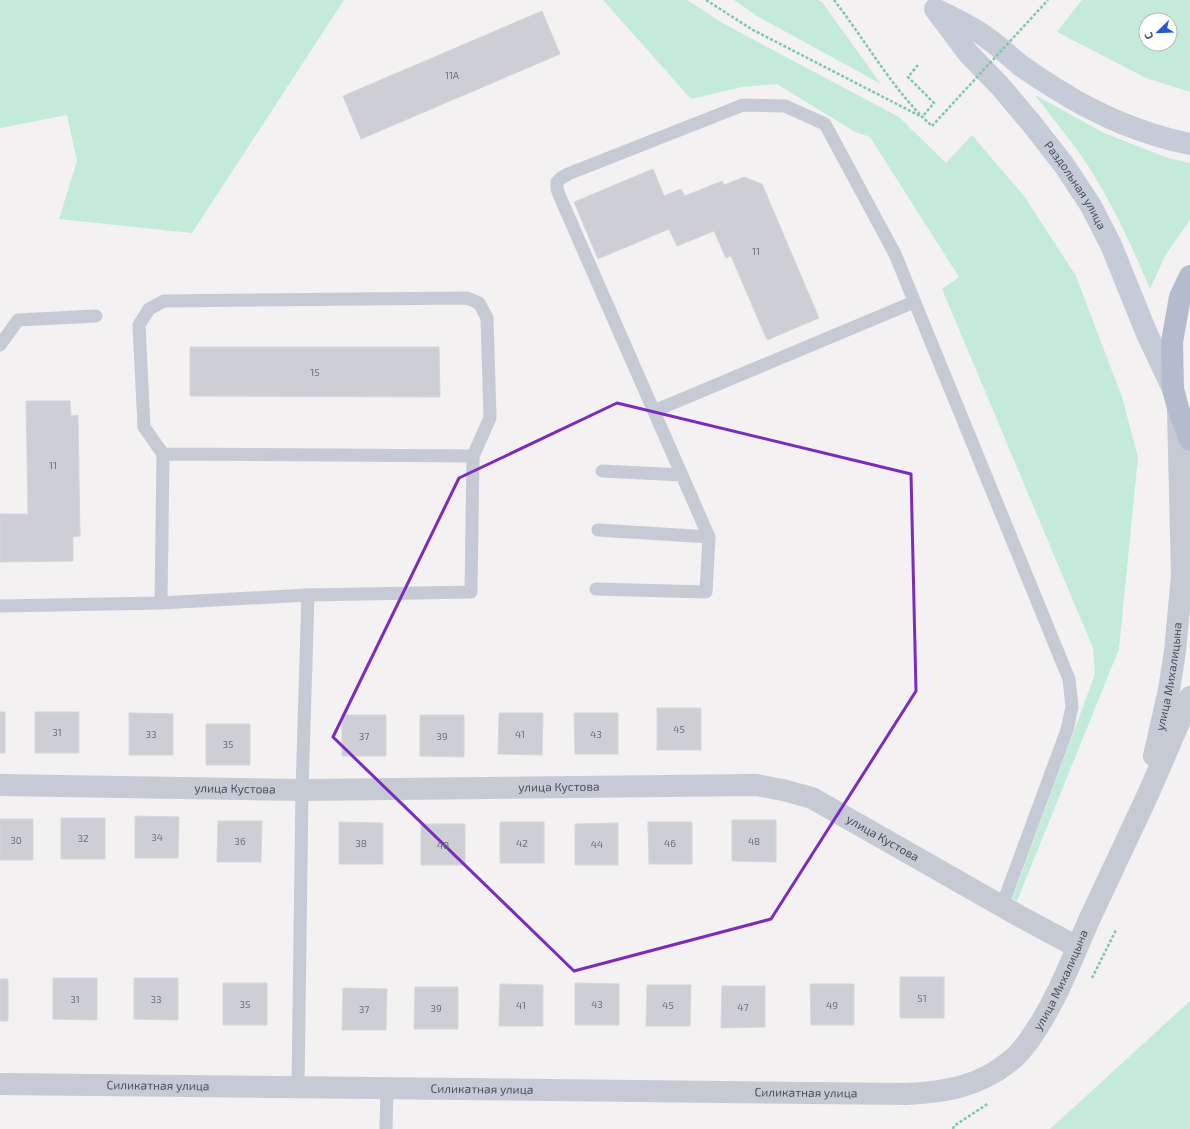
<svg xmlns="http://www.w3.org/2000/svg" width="1190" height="1129" font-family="'Exo 2',sans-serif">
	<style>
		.green { fill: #c4ebda; fill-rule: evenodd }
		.building { fill: #cecfd4; stroke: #d5d6db }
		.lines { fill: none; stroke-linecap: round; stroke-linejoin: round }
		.path { stroke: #7fc6af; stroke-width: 2.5; stroke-dasharray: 3 2; stroke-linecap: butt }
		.service { stroke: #c6cad4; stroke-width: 13 }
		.minor { stroke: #c6cad4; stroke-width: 22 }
		.tertiary { stroke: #c6cad4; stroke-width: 22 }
		.secondary { stroke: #c5cbd7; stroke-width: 22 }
		.primary { stroke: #b3bccc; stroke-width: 22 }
		.path-bridge { stroke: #7fc6af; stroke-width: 2.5; stroke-dasharray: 3 2; stroke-linecap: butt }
		.marked { fill: none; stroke: #7b2cbf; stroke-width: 3; stroke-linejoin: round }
		.labels { text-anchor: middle; stroke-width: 4; stroke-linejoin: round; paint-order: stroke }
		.number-label { font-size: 10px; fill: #6b707a }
		.street-label { font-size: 12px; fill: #4a515c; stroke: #fff }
	</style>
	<rect width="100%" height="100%" fill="#f3f1f1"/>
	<path class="green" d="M 0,0 L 344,0 L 192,233 L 59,219 L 77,161 L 67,115 L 0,128 Z
		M 603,0 L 687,0 L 724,24 L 899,117 L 946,163 L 972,135 L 1024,196 L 1076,276 L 1122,397 L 1138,457 L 1119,649 L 1017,901 L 1012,899 L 1095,674 L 1093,648 L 942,289 L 959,277 L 870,137 L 855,132 L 777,84 L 742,87 L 691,99 Z
		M 734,0 L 818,0 L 822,2 L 881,84 L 757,16 Z
		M 1082,0 L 1190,0 L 1190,92 L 1146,78 L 1057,32 ZM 1146,20 L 1170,20 L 1170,44 L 1146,44 Z
		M 1035,95 L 1104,133 L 1168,158 L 1190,163 L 1190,220 L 1166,254 L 1150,289 C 1130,241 1108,194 1078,151 C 1064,132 1049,114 1035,95 Z
		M 1190,1001 L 1190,1129 L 1050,1129 Z"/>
	<path class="building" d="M 542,11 L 560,54 L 361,139 L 343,96 Z
		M 653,169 L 664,196 L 681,189 L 685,196 L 722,181 L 724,185 L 744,177 L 762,184 L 819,318 L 767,340 L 731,256 L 726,258 L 714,231 L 677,246 L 669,229 L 598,259 L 574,202 Z
		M 190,347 L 439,347 L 440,397 L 190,396 Z
		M 26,401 L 70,401 L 71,416 L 78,415 L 80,536 L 73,537 L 73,561 L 0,562 L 0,514 L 28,514 Z
		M 657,708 L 701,708 L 701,750 L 657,750 Z
		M 0,712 L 5,712 L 5,753 L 0,753 Z
		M 35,712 L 79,712 L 79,753 L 35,753 Z
		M 129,713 L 173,714 L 173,755 L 129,755 Z
		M 499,713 L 543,713 L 542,755 L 498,754 Z
		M 574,713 L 618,713 L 618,754 L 575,754 Z
		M 342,715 L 386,715 L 386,756 L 342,756 Z
		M 420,715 L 464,715 L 464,757 L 420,756 Z
		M 206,724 L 250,724 L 250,765 L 206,765 Z
		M 135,816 L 179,817 L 178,858 L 135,858 Z
		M 61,818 L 105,818 L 105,859 L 61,859 Z
		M 0,819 L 33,819 L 33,860 L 0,860 Z
		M 732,820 L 776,820 L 776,862 L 732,861 Z
		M 218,821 L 262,821 L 261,862 L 217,862 Z
		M 339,822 L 383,823 L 383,864 L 339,864 Z
		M 500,822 L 544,822 L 544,863 L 500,863 Z
		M 648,822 L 692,822 L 692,864 L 649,864 Z
		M 618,823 L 618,865 L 575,865 L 575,824 Z
		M 421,824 L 465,824 L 465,865 L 421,865 Z
		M 900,977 L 944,977 L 944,1018 L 900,1018 Z
		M 53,978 L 97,978 L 97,1020 L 53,1019 Z
		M 134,978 L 178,978 L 178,1020 L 134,1019 Z
		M 0,979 L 8,979 L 8,1021 L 0,1021 Z
		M 223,983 L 267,983 L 267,1025 L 223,1025 Z
		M 575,983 L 619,984 L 619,1025 L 575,1025 Z
		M 500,984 L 543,985 L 543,1026 L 499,1026 Z
		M 810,984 L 854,984 L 854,1025 L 811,1025 Z
		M 647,985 L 691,985 L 690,1026 L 646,1026 Z
		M 722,986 L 765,986 L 765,1027 L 721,1028 Z
		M 415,987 L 458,987 L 458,1029 L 414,1029 Z
		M 343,988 L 387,989 L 386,1030 L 342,1030 Z"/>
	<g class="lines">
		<path class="path" d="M 706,0 L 753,30 L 922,117
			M 834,0 C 866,41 894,92 932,126
			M 918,65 L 908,77 L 934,103 L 922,117
			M 1092,978 L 1116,930
			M 953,1129 L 954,1126 L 989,1103"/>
		<path class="service" d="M 0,345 L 18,320 L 96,316
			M 654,411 L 914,302
			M 163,454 L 144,427 L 139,325 L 149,309 L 164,301 L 467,298 L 479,303 L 487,318 L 490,418 L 473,456
			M 602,471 L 682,475
			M 598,530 L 709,537
			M 596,589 L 706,592 L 709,537 L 560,197 L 557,189 L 557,182 L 561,178 L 568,174 L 743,105 L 785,106 L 825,124 L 895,254 L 1069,679 L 1072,707 L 1067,730 L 1002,906
			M 0,606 L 161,603 L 308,595 L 471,592 L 473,456 L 163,454 L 161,603
			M 298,1087 L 302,790 L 308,595
			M 386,1129 L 387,1088"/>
		<path class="minor" id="s1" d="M 0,785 L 302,790 L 756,785 L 783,790 L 812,798 L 1021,917 L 1077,947"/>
		<g class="tertiary">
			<path id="s2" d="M 1154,756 L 1169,690 L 1175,651 L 1182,576 L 1178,411"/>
			<path id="s3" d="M 0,1084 L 907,1094 C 945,1092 978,1087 1009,1062 C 1020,1054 1029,1041 1036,1030 C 1059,995 1073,956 1090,918 C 1108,879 1126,841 1144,803 C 1160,768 1175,732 1190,697"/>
		</g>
		<g class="secondary">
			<path id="s4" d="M 935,9 L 968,53 L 1000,86 L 1032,124 L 1064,165 L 1091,206 L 1111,245 L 1147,334 L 1173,389"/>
			<path d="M 939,11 C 955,19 973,27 987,38 C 999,46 1009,56 1020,65 C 1031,73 1042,80 1053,87 C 1095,114 1141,134 1190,144"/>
		</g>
		<path class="primary" d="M 1190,276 L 1180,297 L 1172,342 L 1173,389 L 1178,408 L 1190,440"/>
		<path class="path-bridge" d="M 932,126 L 1048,0"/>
	</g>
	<path class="marked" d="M 617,403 L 911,474 L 916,691 L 771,919 L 574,971 L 333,737 L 459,478 Z"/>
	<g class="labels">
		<g class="number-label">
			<text x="452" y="79">11А</text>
			<text x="756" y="255">11</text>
			<text x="315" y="376">15</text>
			<text x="53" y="469">11</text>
			<text x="679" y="733">45</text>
			<text x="57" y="736">31</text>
			<text x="151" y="738">33</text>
			<text x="520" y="738">41</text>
			<text x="596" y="738">43</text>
			<text x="364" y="740">37</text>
			<text x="442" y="740">39</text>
			<text x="228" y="748">35</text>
			<text x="157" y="841">34</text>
			<text x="83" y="842">32</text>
			<text x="16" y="844">30</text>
			<text x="240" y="845">36</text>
			<text x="754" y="845">48</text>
			<text x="361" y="847">38</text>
			<text x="522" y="847">42</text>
			<text x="670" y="847">46</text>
			<text x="597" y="848">44</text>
			<text x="443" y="849">40</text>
			<text x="922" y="1002">51</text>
			<text x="75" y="1003">31</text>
			<text x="156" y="1003">33</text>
			<text x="245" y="1008">35</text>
			<text x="597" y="1008">43</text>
			<text x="521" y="1009">41</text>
			<text x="668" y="1009">45</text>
			<text x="832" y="1009">49</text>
			<text x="743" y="1011">47</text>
			<text x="436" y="1012">39</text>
			<text x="364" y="1013">37</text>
		</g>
		<g class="street-label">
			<text dy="4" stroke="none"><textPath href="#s4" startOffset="226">Раздольная улица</textPath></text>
			<text dy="4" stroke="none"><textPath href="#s2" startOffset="81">улица Михалицына</textPath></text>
			<text dy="4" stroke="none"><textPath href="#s1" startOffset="559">улица Кустова</textPath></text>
			<text dy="4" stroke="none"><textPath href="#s1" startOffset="235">улица Кустова</textPath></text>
			<text dy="4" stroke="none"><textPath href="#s1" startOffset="895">улица Кустова</textPath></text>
			<text dy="4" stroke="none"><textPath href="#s3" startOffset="1114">улица Михалицына</textPath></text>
			<text dy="4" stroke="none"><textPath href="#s3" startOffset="158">Силикатная улица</textPath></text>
			<text dy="4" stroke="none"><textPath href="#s3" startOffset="482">Силикатная улица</textPath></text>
			<text dy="4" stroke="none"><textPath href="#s3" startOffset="806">Силикатная улица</textPath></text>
		</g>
	</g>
	<g transform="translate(1158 32) rotate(247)"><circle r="19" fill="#ffffff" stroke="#b7b9be"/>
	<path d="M0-3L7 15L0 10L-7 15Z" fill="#2b58d2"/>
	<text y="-6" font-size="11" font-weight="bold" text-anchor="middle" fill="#4a515c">С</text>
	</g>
</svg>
